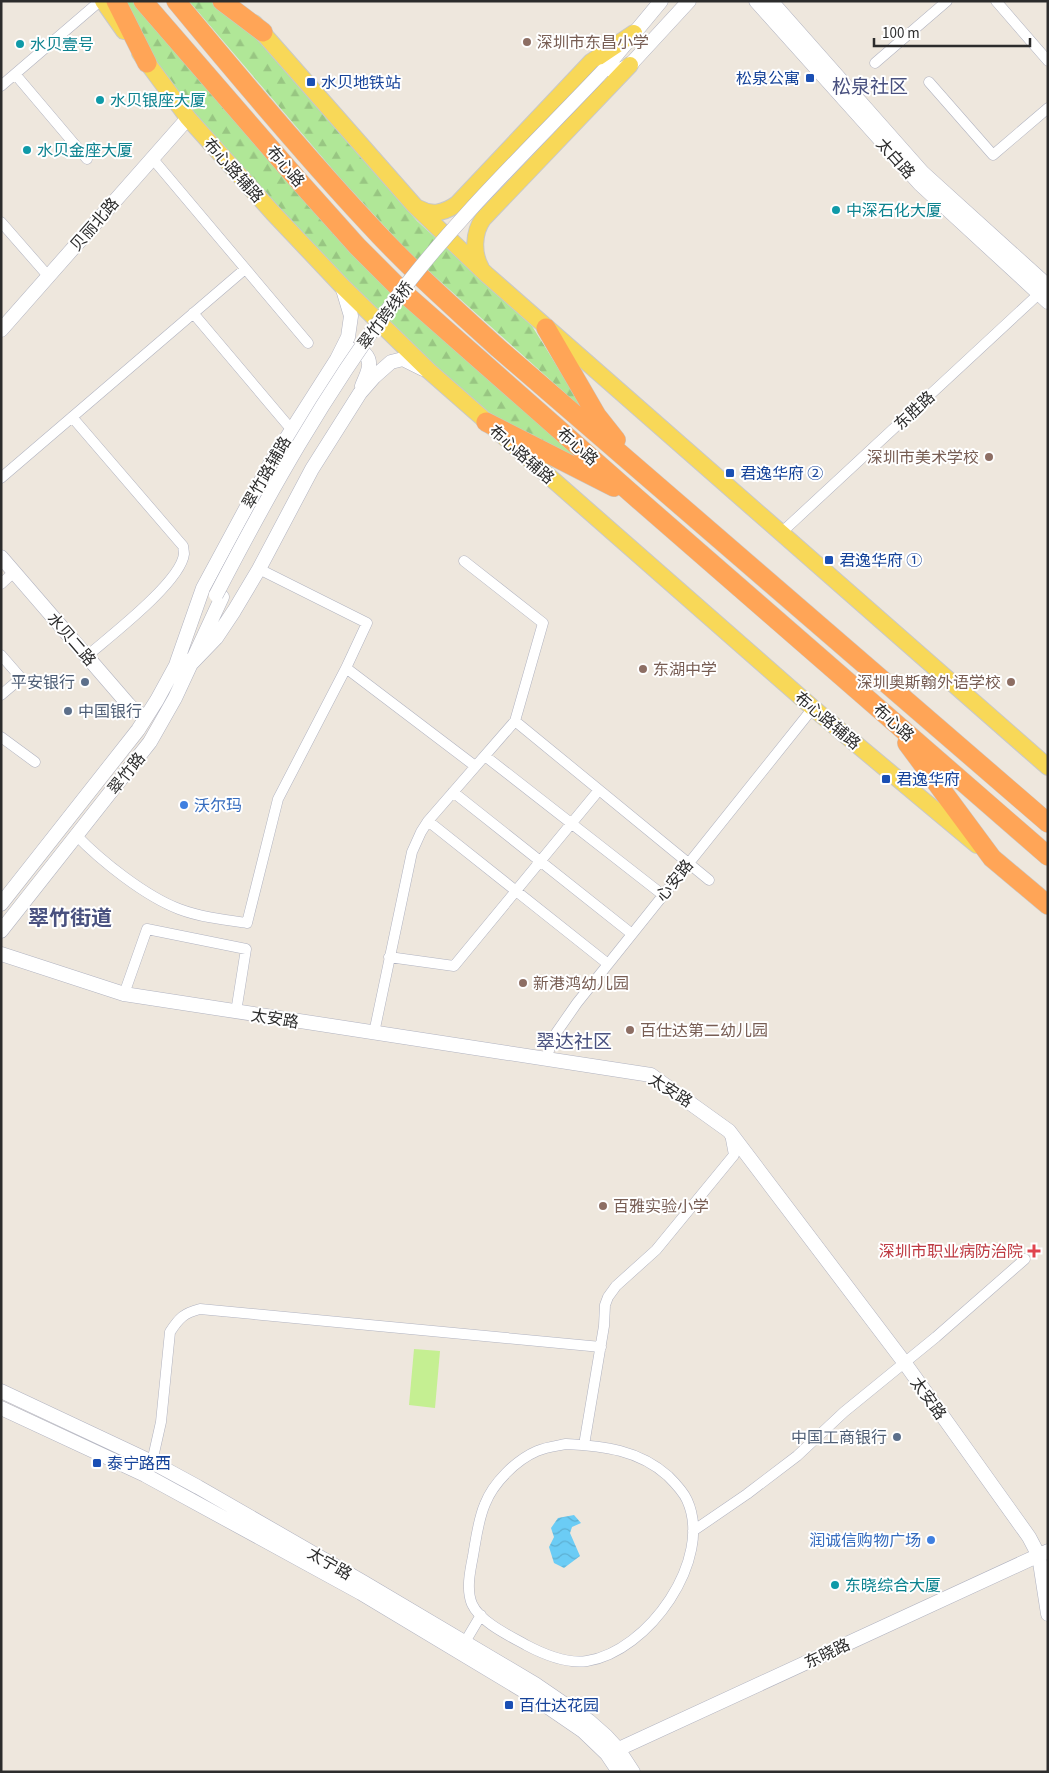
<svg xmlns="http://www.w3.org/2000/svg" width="1049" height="1773" font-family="'Source Sans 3','Noto Sans SC',sans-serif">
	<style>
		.forest { fill: url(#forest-firs) }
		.pitch { fill: #c5ef92 }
		.water { fill: url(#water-waves) }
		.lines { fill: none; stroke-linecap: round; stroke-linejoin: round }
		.street-casing { stroke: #b1b3c0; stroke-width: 11 }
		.secondary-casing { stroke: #b1b3c0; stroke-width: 15 }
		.primary-casing { stroke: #c8c8c8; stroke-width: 18 }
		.highway-casing { stroke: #c8c8c8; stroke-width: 20 }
		.street { stroke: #fff; stroke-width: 10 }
		.secondary { stroke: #fff; stroke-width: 14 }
		.primary { stroke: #f8d858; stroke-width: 16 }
		.highway { stroke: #ffa557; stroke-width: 19 }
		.secondary-bridge-casing { stroke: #b1b3c0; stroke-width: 15; stroke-linecap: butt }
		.secondary-bridge { stroke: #fff; stroke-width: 14 }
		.education-dot { fill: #8d6e63; stroke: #fff; stroke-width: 2 }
		.culture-dot { fill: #0f9aa8; stroke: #fff; stroke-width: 2 }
		.transit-dot { fill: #1a4fb4; stroke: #fff; stroke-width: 2 }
		.service-dot { fill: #5c6f8a; stroke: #fff; stroke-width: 2 }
		.shop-dot { fill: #3f7fe0; stroke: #fff; stroke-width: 2 }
		.health-dot { fill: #e0444e; stroke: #fff; stroke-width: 2 }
		.labels { text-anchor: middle; stroke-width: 4; stroke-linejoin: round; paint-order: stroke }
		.education-label { font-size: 16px; fill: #785e54; stroke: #fff; text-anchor: start }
		.culture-label { font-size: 16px; fill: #0d838f; stroke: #fff; text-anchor: start }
		.transit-label { font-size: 16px; fill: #164399; stroke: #fff; text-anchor: start }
		.street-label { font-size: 16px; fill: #2c2c2c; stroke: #fff }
		.service-label { font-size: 16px; fill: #4e5e75; stroke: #fff; text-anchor: end }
		.shop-label { font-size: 16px; fill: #366cbe; stroke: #fff; text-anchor: start }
		.health-label { font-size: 16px; fill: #be3a42; stroke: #fff; text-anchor: end }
		.quarter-label { font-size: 19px; fill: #49517f; stroke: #fff }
		.district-label { font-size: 21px; font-weight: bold; fill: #49517f; stroke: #fff }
	</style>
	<defs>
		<pattern id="forest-firs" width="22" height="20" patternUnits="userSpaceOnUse" patternTransform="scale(1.25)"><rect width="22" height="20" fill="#b0e797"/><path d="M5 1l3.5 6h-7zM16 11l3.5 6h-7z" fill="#98c682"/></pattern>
		<pattern id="water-waves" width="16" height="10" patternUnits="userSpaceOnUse" patternTransform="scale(1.25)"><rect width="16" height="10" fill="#6bccf5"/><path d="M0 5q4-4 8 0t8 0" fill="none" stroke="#5dafd2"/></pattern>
	</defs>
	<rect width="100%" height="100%" fill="#eee7dd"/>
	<path class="forest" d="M 123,1 L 132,1 L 248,136 L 589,468 L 485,417 L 360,297 L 186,104 L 151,55 Z
		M 189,1 L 213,1 L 259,37 L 339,132 L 417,221 L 532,326 L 585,411 L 413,257 L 340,178 Z"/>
	<path class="pitch" d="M 414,1349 L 440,1351 L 435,1408 L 409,1405 Z"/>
	<path class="water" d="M 574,1515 L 581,1523 L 572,1527 L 570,1533 L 580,1556 L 564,1568 L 554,1563 L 549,1547 L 554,1537 L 551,1528 L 558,1518 Z"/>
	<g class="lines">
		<g class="street-casing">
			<path id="street" d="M 996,1 L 1048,61
				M 875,63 L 947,1
				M 15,74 L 87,159
				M 929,82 L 993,155 L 1048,108
				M 1,86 L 100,1
				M 152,158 L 308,343
				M 1,222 L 49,277
				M 193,313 L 291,429
				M 72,417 L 183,546 C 183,546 184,553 184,554 C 181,582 109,637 87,656
				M 1,478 L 245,269
				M 781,533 L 1043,290
				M 1,584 L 14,572
				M 1,655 L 21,678 L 1,695
				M 346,668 L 475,766
				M 515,721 L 709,880
				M 1,737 L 35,762
				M 485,756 L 663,895
				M 453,792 L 632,934
				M 428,821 L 608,964
				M 76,835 C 101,861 145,896 179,909 C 200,917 225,920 247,923 L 278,799 L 346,668 L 367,623 L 259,569
				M 389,957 L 454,966 L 599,790
				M 124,994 L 147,929 L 246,949 L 236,1012
				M 374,1033 L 412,852 L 421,832 L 428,821 L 515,721 L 543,623 L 464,561
				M 546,1059 L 554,1036 L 577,1003 L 813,708
				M 566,1444 C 604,1446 639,1450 668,1476 C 675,1483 683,1491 687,1500 C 714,1559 648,1652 587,1661 C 567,1664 543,1654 526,1645 C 510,1636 480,1622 472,1604 C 466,1590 470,1571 473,1556 C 476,1539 478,1520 485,1504 C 493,1483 516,1460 537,1451 C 546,1447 556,1446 566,1444 Z
				M 584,1445 L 604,1326 L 605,1305 L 608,1297 L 616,1286 L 656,1250 L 734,1155 L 730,1134
				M 152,1462 L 161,1422 L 170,1332 C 179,1318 184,1313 200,1309 L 601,1347
				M 693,1531 L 747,1494 L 797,1456 L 844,1412 L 936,1337 L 1025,1259
				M 465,1642 L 481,1615"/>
		</g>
		<g class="secondary-casing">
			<path id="secondary" d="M 756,1 L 920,184 L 1048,302
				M 771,1 L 922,172 L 1048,286
				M 603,71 L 661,1
				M 608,76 L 630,65 L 689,1
				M 1,330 L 188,118
				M 349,350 C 356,349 360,350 365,354 C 374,363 366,376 362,386
				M 1,557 L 128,704 L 134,710 L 146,717
				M 177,662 L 203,588 L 270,464 L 337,359 L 348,337 L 351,316 L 342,286
				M 189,666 L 216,638 L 234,611 L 259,569 L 312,469 L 360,393 L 374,377 L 391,362 L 403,359 L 423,369
				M 1,904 L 138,730 L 157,700 L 181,656
				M 1,931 L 150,742 L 175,698 L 222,597
				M 1,954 L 124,994 L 651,1075 L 729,1131 L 904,1362 L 1029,1537 L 1039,1556 L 1048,1614
				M 1,1391 L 152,1462 L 198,1487 L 363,1582 L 535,1684 L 589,1721 L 606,1736 L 618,1749 L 633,1772
				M 1,1408 L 145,1475 L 361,1593 L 529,1694 L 583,1731 L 607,1754 L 619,1772
				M 610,1753 L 1048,1551"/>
		</g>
		<g class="primary-casing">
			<path id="primary" d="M 103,1 L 124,31
				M 254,23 L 414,205 L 486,274 L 1048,767
				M 140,53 L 188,118 L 273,213 L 342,286 L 429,371 L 813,708 L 977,845
				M 418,208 C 432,216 444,213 457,204 L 591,62 L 634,33
				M 481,268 C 473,254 473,233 483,219 L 630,65"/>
		</g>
		<g class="highway-casing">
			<path id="highway" d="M 116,1 L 147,63
				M 143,1 L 298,180 L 357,246 L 403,292 L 639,500 L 1048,856
				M 176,1 C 238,76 301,151 367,222 C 408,267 453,307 498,348 L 1048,823
				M 222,1 L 263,32
				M 546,328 L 597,416 L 616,440
				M 486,422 L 614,487
				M 907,743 L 992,858 L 1048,905"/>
		</g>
		<use href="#street" class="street"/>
		<use href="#secondary" class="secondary"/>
		<use href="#primary" class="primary"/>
		<use href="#highway" class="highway"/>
		<g class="secondary-bridge-casing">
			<path id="secondary-bridge" d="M 216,595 C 270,491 324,395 394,301 C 456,218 532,146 603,71"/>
		</g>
		<use href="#secondary-bridge" class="secondary-bridge"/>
	</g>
	<g class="education-dot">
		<circle cx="527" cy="42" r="5"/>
		<circle cx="989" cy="457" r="5"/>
		<circle cx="643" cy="669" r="5"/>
		<circle cx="1011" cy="682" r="5"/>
		<circle cx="523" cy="983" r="5"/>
		<circle cx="630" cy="1030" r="5"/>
		<circle cx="603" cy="1206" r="5"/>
	</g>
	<g class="culture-dot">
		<circle cx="20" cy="44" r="5"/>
		<circle cx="100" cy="100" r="5"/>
		<circle cx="27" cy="150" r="5"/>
		<circle cx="836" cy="210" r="5"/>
		<circle cx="835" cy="1585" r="5"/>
	</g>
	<g class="transit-dot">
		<rect x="805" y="73" width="10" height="10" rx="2.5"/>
		<rect x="306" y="77" width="10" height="10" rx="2.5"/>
		<rect x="725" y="468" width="10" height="10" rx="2.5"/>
		<rect x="824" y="555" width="10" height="10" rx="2.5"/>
		<rect x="881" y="774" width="10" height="10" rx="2.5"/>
		<rect x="92" y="1458" width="10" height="10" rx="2.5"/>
		<rect x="504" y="1700" width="10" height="10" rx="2.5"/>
	</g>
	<g class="service-dot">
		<circle cx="85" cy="682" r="5"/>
		<circle cx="68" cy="711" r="5"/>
		<circle cx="897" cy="1437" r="5"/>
	</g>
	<g class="shop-dot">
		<circle cx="184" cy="805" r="5"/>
		<circle cx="931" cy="1540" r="5"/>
	</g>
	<path class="health-dot" d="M1031.5 1243.5h5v5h5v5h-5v5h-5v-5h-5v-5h5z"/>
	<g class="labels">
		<g class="education-label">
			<text x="537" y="48">深圳市东昌小学</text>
			<text x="979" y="463" text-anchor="end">深圳市美术学校</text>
			<text x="653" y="675">东湖中学</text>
			<text x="1001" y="688" text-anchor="end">深圳奥斯翰外语学校</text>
			<text x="533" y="989">新港鸿幼儿园</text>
			<text x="640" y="1036">百仕达第二幼儿园</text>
			<text x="613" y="1212">百雅实验小学</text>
		</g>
		<g class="culture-label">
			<text x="30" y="50">水贝壹号</text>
			<text x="110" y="106">水贝银座大厦</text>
			<text x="37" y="156">水贝金座大厦</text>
			<text x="846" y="216">中深石化大厦</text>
			<text x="845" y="1591">东晓综合大厦</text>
		</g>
		<g class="transit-label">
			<text x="800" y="84" text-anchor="end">松泉公寓</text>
			<text x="321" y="88">水贝地铁站</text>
			<text x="740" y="479">君逸华府 ②</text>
			<text x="839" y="566">君逸华府 ①</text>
			<text x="896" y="785">君逸华府</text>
			<text x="107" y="1469">泰宁路西</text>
			<text x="519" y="1711">百仕达花园</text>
		</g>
		<g class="street-label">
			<text transform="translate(896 158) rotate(48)" y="6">太白路</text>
			<text transform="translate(286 166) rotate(49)" y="6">布心路</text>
			<text transform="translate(234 170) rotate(48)" y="6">布心路辅路</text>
			<text transform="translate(94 224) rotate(-49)" y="6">贝丽北路</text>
			<text transform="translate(385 315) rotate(-53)" y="6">翠竹跨线桥</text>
			<text transform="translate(914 410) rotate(-43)" y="6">东胜路</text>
			<text transform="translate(578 446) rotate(41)" y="6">布心路</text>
			<text transform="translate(522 454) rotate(41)" y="6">布心路辅路</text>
			<text transform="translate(266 472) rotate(-60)" y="6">翠竹路辅路</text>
			<text transform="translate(72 639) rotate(49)" y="6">水贝二路</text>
			<text transform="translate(828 720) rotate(40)" y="6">布心路辅路</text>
			<text transform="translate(894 722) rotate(41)" y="6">布心路</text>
			<text transform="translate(126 773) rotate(-51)" y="6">翠竹路</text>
			<text transform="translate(674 880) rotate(-51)" y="6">心安路</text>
			<text transform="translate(275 1018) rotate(9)" y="6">太安路</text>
			<text transform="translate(671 1090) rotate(32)" y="6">太安路</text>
			<text transform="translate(929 1398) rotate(54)" y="6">太安路</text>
			<text transform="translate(330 1563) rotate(30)" y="6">太宁路</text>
			<text transform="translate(827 1653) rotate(-25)" y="6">东晓路</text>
		</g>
		<g class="service-label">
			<text x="75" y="688">平安银行</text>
			<text x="78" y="717" text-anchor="start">中国银行</text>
			<text x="887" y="1443">中国工商银行</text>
		</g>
		<g class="shop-label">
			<text x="194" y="811">沃尔玛</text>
			<text x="921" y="1546" text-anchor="end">润诚信购物广场</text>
		</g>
		<g class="health-label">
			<text x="1023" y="1257">深圳市职业病防治院</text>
		</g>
		<g class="quarter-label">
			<text x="870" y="93">松泉社区</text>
			<text x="574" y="1048">翠达社区</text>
		</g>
		<g class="district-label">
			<text x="70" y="925">翠竹街道</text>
		</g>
	</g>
	<rect width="1049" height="1773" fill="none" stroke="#2c2c2c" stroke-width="5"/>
	<path d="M874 38v8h156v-8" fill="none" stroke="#2c2c2c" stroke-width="2.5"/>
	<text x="882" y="38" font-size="15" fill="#2c2c2c" stroke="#ffffff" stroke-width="4" paint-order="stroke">100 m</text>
</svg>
